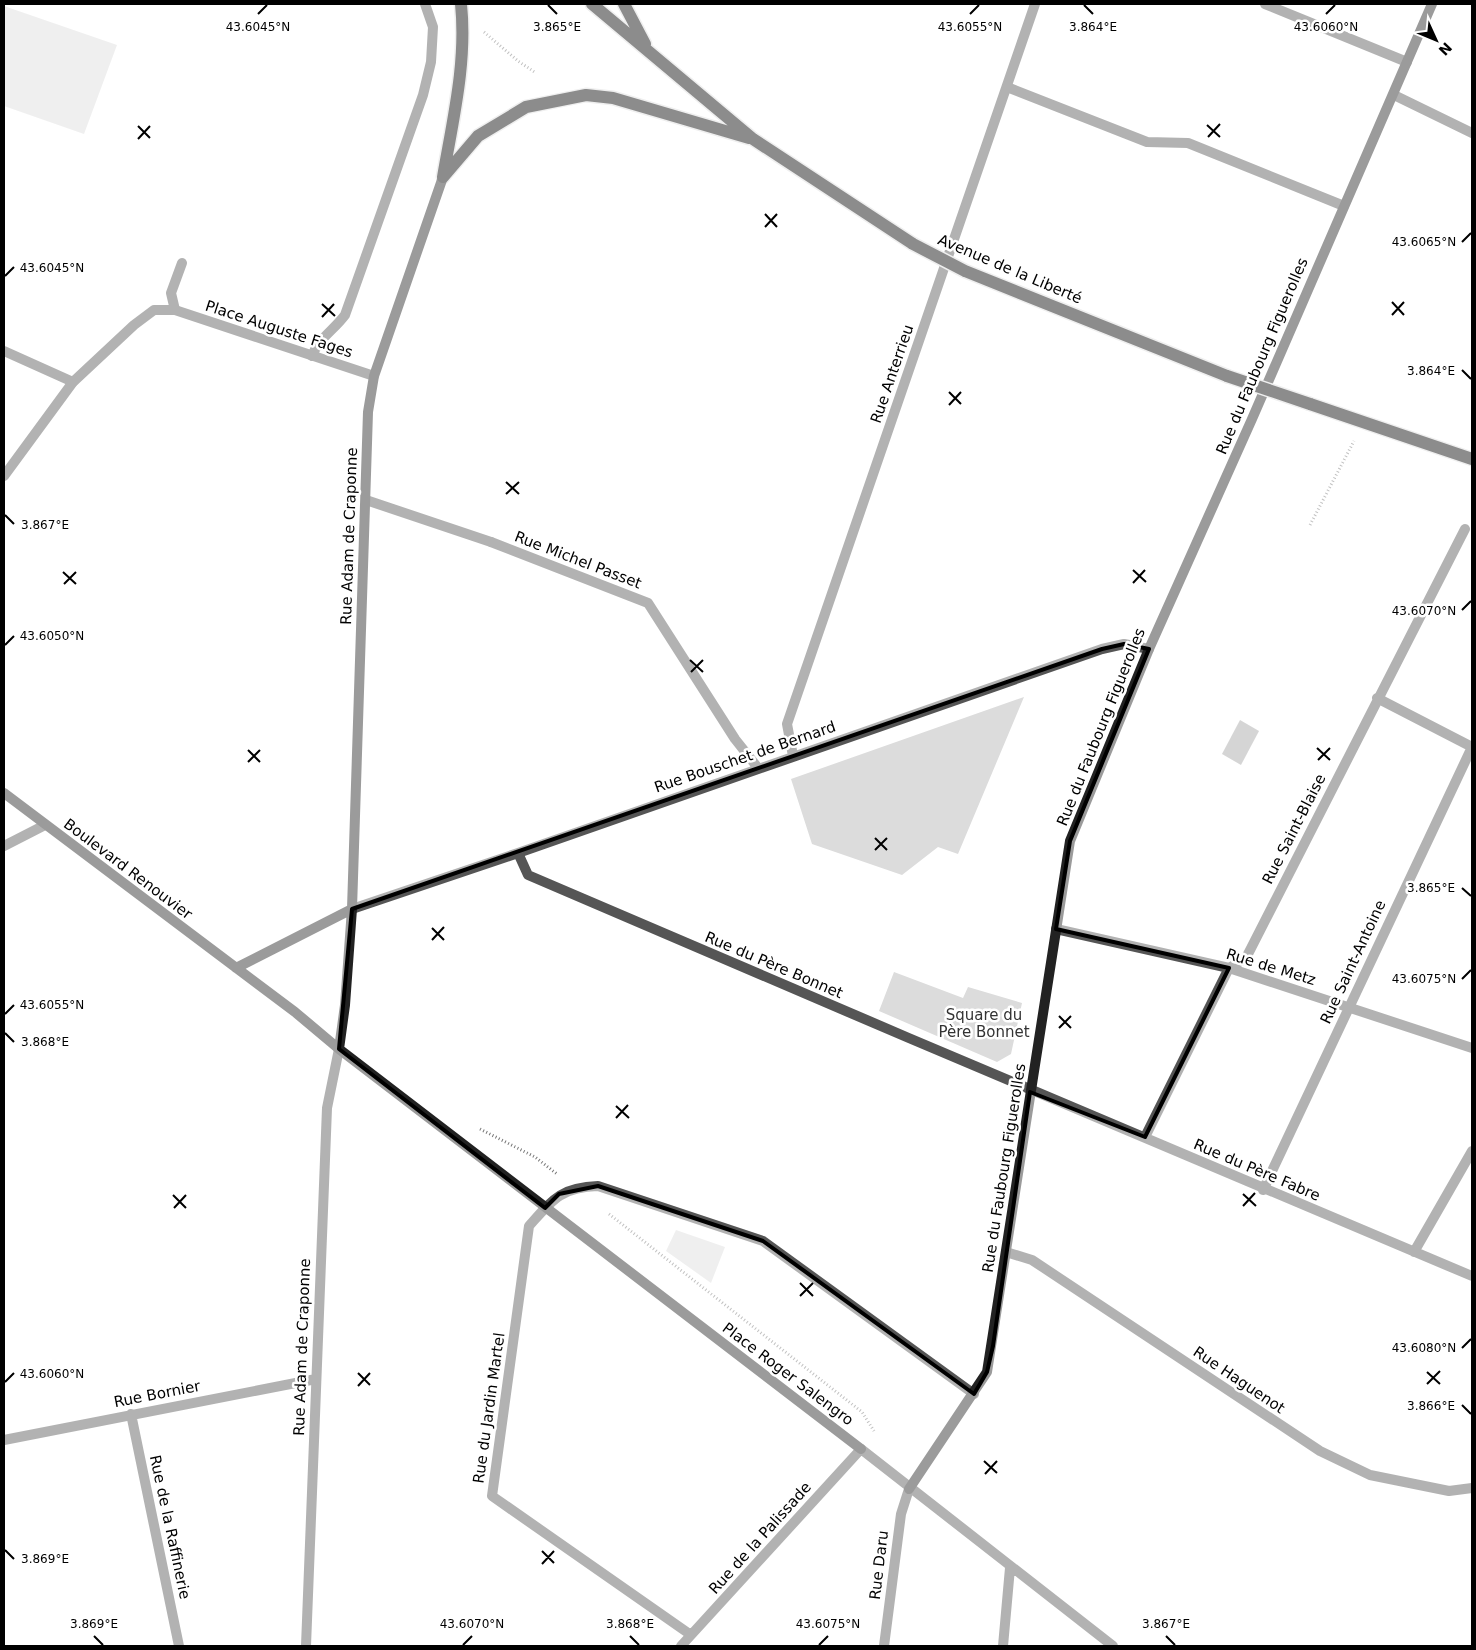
<svg xmlns="http://www.w3.org/2000/svg" width="1476" height="1650" font-family="'DejaVu Sans',sans-serif">
	<style>
		.green { fill: #dcdcdc }
		.water { fill: #a3a3a3 }
		.lines { fill: none; stroke-linecap: round; stroke-linejoin: round }
		.primary-casing { stroke: #dbdbdb; stroke-width: 15 }
		.path { stroke: #777; stroke-width: 3; stroke-dasharray: 1 2.5; stroke-linecap: butt }
		.lane { stroke: #555; stroke-width: 10 }
		.street { stroke: #555; stroke-width: 10 }
		.secondary { stroke: #222; stroke-width: 10 }
		.primary { stroke: #000; stroke-width: 12 }
		.primary-bridge-casing { stroke: #dbdbdb; stroke-width: 15; stroke-linecap: butt }
		.primary-bridge { stroke: #000; stroke-width: 12 }
		.marked { fill: none; stroke: #000; stroke-width: 4; stroke-linejoin: round }
		.ticks { fill: none; stroke: #000; stroke-width: 2 }
		.labels { text-anchor: middle; stroke-width: 5; stroke-linejoin: round; paint-order: stroke }
		.street-label { font-size: 15px; fill: #000; stroke: #fff }
		.park-label { font-size: 15px; fill: #333; stroke: #fff }
		.ticks-label { font-size: 12px; text-anchor: middle; fill: #000; stroke: #fff; stroke-width: 5; stroke-linejoin: round; paint-order: stroke }
	</style>
	<rect width="100%" height="100%" fill="#fff"/>
	<path class="green" d="M 4,6 L 117,45 L 84,134 L 4,106 Z
		M 1024,697 L 958,854 L 938,847 L 902,875 L 812,844 L 791,779 Z
		M 894,972 L 963,998 L 968,987 L 1022,1003 L 1011,1054 L 997,1062 L 879,1011 Z
		M 676,1230 L 725,1247 L 711,1283 L 666,1251 Z"/>
	<path class="water" d="M 1240,720 L 1259,731 L 1241,765 L 1222,754 Z"/>
	<g class="lines">
		<g class="primary-casing">
			<path id="primary" d="M 592,4 L 753,139 L 913,244
				M 624,4 L 645,44
				M 443,177 L 478,136 L 526,107 L 586,95 L 613,98 L 749,138
				M 443,177 C 453,119 467,62 461,4
				M 965,271 L 1227,376
				M 1310,404 L 1472,459"/>
		</g>
		<path class="path" d="M 484,32 L 518,61 L 536,73
			M 1310,525 L 1354,441
			M 480,1129 L 535,1157 L 557,1174
			M 609,1214 L 862,1412 L 874,1431"/>
		<path class="lane" d="M 175,310 L 171,293 L 182,263
			M 4,351 L 73,382
			M 312,356 C 318,339 334,330 345,315 L 423,95 L 431,62 L 433,27 L 425,4
			M 366,500 L 491,542"/>
		<path class="street" d="M 1265,4 L 1407,62
			M 1007,87 L 1147,142 L 1188,143 L 1344,206
			M 1394,95 L 1472,133
			M 4,476 L 73,382 L 134,325 L 154,310 L 175,310 L 374,376
			M 491,542 L 648,603 L 735,739 L 758,768
			M 1377,698 L 1472,747
			M 793,756 L 787,724 L 1035,4
			M 4,846 L 45,825
			M 518,853 L 528,875 C 842,1010 1157,1144 1472,1276
			M 352,909 L 518,853 L 1102,649 L 1124,644 L 1149,649
			M 1056,929 L 1229,968 L 1472,1048
			M 1145,1137 L 1229,968 L 1246,958 L 1465,529
			M 1263,1190 L 1472,747
			M 1006,1252 L 1032,1260 L 1320,1451 L 1370,1475 L 1449,1491 L 1472,1488
			M 1414,1252 L 1472,1151
			M 131,1414 L 179,1646
			M 4,1440 L 316,1379
			M 691,1635 L 492,1496 L 529,1226 C 552,1200 561,1187 598,1186 L 763,1241 L 974,1394
			M 306,1646 L 327,1108 L 339,1049
			M 681,1646 L 861,1449 L 1113,1646
			M 884,1646 L 901,1514 L 909,1489
			M 1003,1646 L 1010,1568"/>
		<path class="secondary" d="M 4,793 L 295,1012 L 339,1049 L 861,1449
			M 236,968 L 352,909
			M 339,1049 L 345,1005 L 352,909 L 368,412 L 374,376 L 443,177
			M 909,1489 L 987,1372 L 1070,841 L 1149,649 L 1252,419 L 1432,4"/>
		<use href="#primary" class="primary"/>
		<g class="primary-bridge-casing">
			<path id="primary-bridge" d="M 913,244 L 965,271
				M 1227,376 L 1310,404"/>
		</g>
		<use href="#primary-bridge" class="primary-bridge"/>
	</g>
	<path d="M0 0H1476V1650H0ZM 1124,644 L 1149,649 L 1070,841 L 1056,929 L 1229,968 L 1145,1137 L 1030,1092 L 993,1346 L 987,1372 L 974,1394 L 763,1241 L 598,1186 L 559,1194 L 545,1208 L 339,1049 L 352,909 L 1102,649 Z" fill="#fff" fill-opacity=".55" fill-rule="evenodd"/>
	<path class="marked" d="M 1124,644 L 1149,649 L 1070,841 L 1056,929 L 1229,968 L 1145,1137 L 1030,1092 L 993,1346 L 987,1372 L 974,1394 L 763,1241 L 598,1186 L 559,1194 L 545,1208 L 339,1049 L 352,909 L 1102,649 Z"/>
	<path class="ticks" d="M 548,5 L 557,14M 1084,5 L 1093,14M 258,14 L 267,5M 970,14 L 979,5M 1326,14 L 1335,5M 1207,125 L 1220,137M 138,126 L 150,138M 1208,137 L 1220,124M 138,139 L 150,126M 765,214 L 777,227M 765,227 L 777,214M 1462,242 L 1471,233M 5,276 L 14,267M 1392,302 L 1404,315M 322,304 L 335,316M 1392,315 L 1404,302M 322,317 L 334,304M 1462,370 L 1471,379M 949,392 L 961,404M 949,405 L 961,392M 506,482 L 519,494M 506,494 L 519,482M 5,515 L 14,524M 1133,570 L 1146,582M 63,572 L 76,584M 1133,583 L 1145,570M 64,584 L 76,572M 1462,610 L 1471,601M 5,645 L 14,636M 690,660 L 703,672M 691,672 L 703,660M 1317,748 L 1330,760M 248,750 L 260,762M 1318,760 L 1330,748M 248,762 L 260,750M 875,838 L 887,850M 875,850 L 887,838M 1462,888 L 1471,896M 432,928 L 444,940M 432,940 L 444,927M 1462,979 L 1471,970M 5,1014 L 14,1005M 1059,1016 L 1071,1028M 1059,1028 L 1071,1016M 5,1033 L 14,1042M 616,1106 L 629,1118M 616,1118 L 628,1105M 1243,1194 L 1256,1206M 173,1195 L 186,1208M 1243,1206 L 1255,1193M 174,1208 L 186,1195M 800,1283 L 813,1296M 800,1296 L 813,1283M 1462,1348 L 1471,1339M 1427,1372 L 1440,1384M 358,1373 L 370,1385M 5,1382 L 14,1373M 1427,1384 L 1440,1371M 358,1386 L 370,1373M 1462,1405 L 1471,1414M 984,1461 L 997,1473M 985,1474 L 997,1461M 5,1550 L 14,1559M 542,1551 L 554,1563M 542,1564 L 554,1551M 94,1636 L 103,1645M 630,1636 L 639,1645M 1166,1636 L 1175,1645M 463,1645 L 472,1636M 819,1645 L 828,1636"/>
	<g class="labels">
		<g class="street-label">
			<text transform="translate(1010 269) rotate(23)" y="5">Avenue de la Liberté</text>
			<text transform="translate(279 329) rotate(18)" y="5">Place Auguste Fages</text>
			<text transform="translate(1262 356) rotate(-67)" y="5">Rue du Faubourg Figuerolles</text>
			<text transform="translate(892 374) rotate(-71)" y="5">Rue Anterrieu</text>
			<text transform="translate(349 536) rotate(-88)" y="5">Rue Adam de Craponne</text>
			<text transform="translate(578 560) rotate(21)" y="5">Rue Michel Passet</text>
			<text transform="translate(1101 727) rotate(-68)" y="5">Rue du Faubourg Figuerolles</text>
			<text transform="translate(745 757) rotate(-19)" y="5">Rue Bouschet de Bernard</text>
			<text transform="translate(1294 829) rotate(-63)" y="5">Rue Saint-Blaise</text>
			<text transform="translate(128 869) rotate(37)" y="5">Boulevard Renouvier</text>
			<text transform="translate(1353 962) rotate(-65)" y="5">Rue Saint-Antoine</text>
			<text transform="translate(774 965) rotate(23)" y="5">Rue du Père Bonnet</text>
			<text transform="translate(1271 967) rotate(17)" y="5">Rue de Metz</text>
			<text transform="translate(1004 1168) rotate(-81)" y="5">Rue du Faubourg Figuerolles</text>
			<text transform="translate(1257 1170) rotate(23)" y="5">Rue du Père Fabre</text>
			<text transform="translate(302 1347) rotate(-88)" y="5">Rue Adam de Craponne</text>
			<text transform="translate(788 1374) rotate(37)" y="5">Place Roger Salengro</text>
			<text transform="translate(1239 1380) rotate(34)" y="5">Rue Haguenot</text>
			<text transform="translate(157 1394) rotate(-11)" y="5">Rue Bornier</text>
			<text transform="translate(489 1408) rotate(-82)" y="5">Rue du Jardin Martel</text>
			<text transform="translate(170 1527) rotate(78)" y="5">Rue de la Raffinerie</text>
			<text transform="translate(760 1538) rotate(-48)" y="5">Rue de la Palissade</text>
			<text transform="translate(879 1565) rotate(-83)" y="5">Rue Daru</text>
		</g>
		<g class="park-label">
			<text x="984" y="1020">Square du<tspan x="984" dy="17">Père Bonnet</tspan></text>
		</g>
	</g>
	<g class="ticks-label">
		<text x="1093" y="31">3.864°E</text>
		<text x="557" y="31">3.865°E</text>
		<text x="970" y="31">43.6055°N</text>
		<text x="258" y="31">43.6045°N</text>
		<text x="1326" y="31">43.6060°N</text>
		<text x="1424" y="246">43.6065°N</text>
		<text x="52" y="272">43.6045°N</text>
		<text x="1431" y="375">3.864°E</text>
		<text x="45" y="529">3.867°E</text>
		<text x="1424" y="615">43.6070°N</text>
		<text x="52" y="640">43.6050°N</text>
		<text x="1431" y="892">3.865°E</text>
		<text x="1424" y="983">43.6075°N</text>
		<text x="52" y="1009">43.6055°N</text>
		<text x="45" y="1046">3.868°E</text>
		<text x="1424" y="1352">43.6080°N</text>
		<text x="52" y="1378">43.6060°N</text>
		<text x="1431" y="1410">3.866°E</text>
		<text x="45" y="1563">3.869°E</text>
		<text x="472" y="1628">43.6070°N</text>
		<text x="828" y="1628">43.6075°N</text>
		<text x="94" y="1628">3.869°E</text>
		<text x="630" y="1628">3.868°E</text>
		<text x="1166" y="1628">3.867°E</text>
	</g>
	<rect width="1476" height="1650" fill="none" stroke="#000000" stroke-width="10"/>
	<g transform="translate(1436 40) rotate(134)" stroke="#ffffff" stroke-width="4" paint-order="stroke">
	<path d="M0-4L9 19L0 12L-9 19Z" fill="#000000"/>
	<text y="-8" font-size="14" font-weight="bold" text-anchor="middle" fill="#000000">N</text>
	</g>
</svg>
